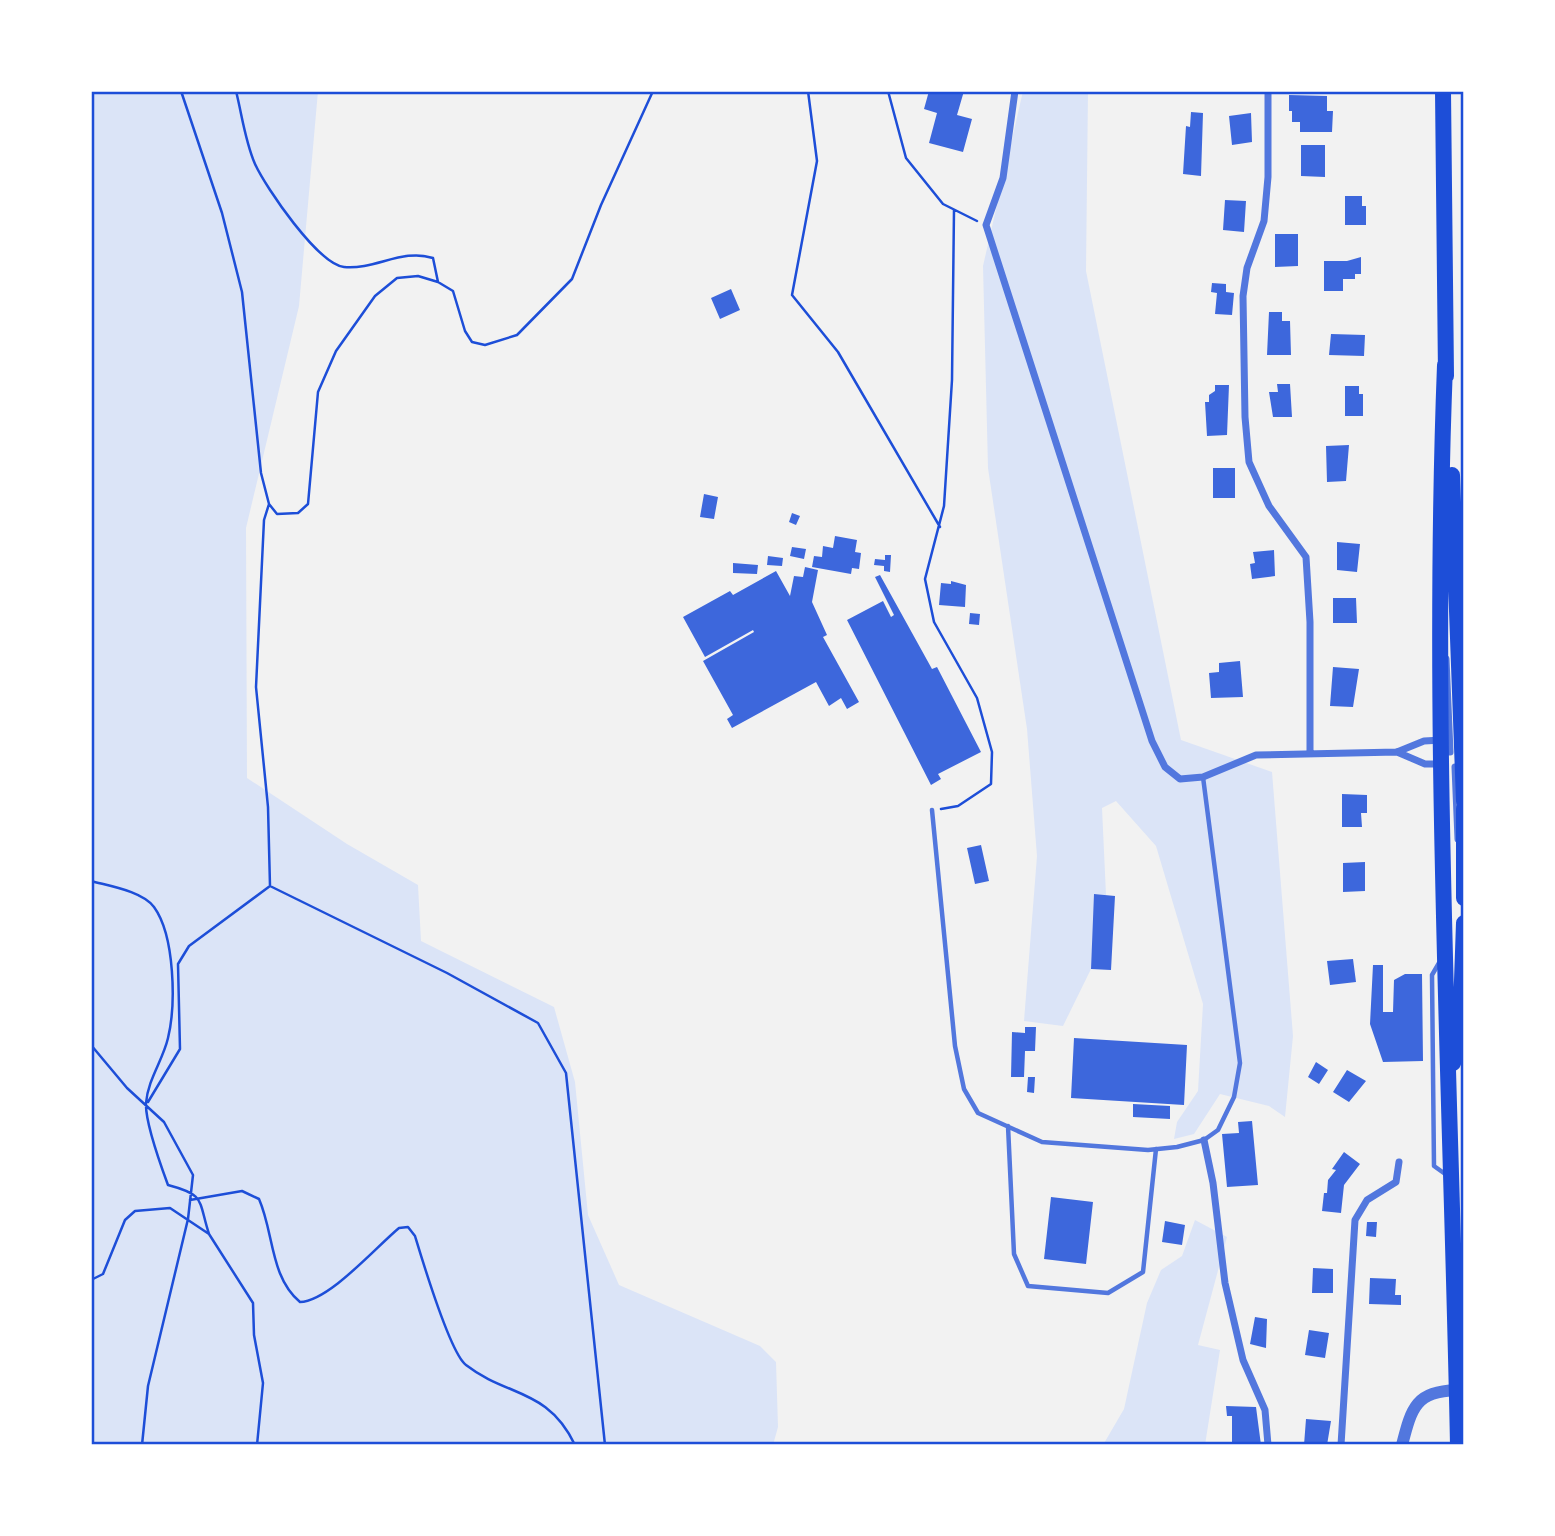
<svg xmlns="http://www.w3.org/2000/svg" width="1555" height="1536" font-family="Arial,sans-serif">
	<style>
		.green { fill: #dbe4f7 }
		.building { fill: #3d67dc }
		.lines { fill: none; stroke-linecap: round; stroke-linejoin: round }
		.path { stroke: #1d4ed8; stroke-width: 2.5 }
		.service { stroke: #5277de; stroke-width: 4.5 }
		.minor { stroke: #5277de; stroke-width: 7 }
		.tertiary { stroke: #5277de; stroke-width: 12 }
		.primary { stroke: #1d4ed8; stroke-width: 16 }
		.neatline { fill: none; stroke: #1d4ed8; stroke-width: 2.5 }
	</style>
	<rect width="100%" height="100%" fill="#f2f2f2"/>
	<path class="green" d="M 91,91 L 318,91 L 299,306 L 246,528 L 247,778 L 347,844 L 418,885 L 421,941 L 554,1007 L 575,1082 L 588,1215 L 619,1285 L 760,1346 L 776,1362 L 778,1427 L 773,1445 L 91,1445 Z
		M 1023,91 L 1088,91 L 1086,271 L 1181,740 L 1272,772 L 1293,1036 L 1285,1117 L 1269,1106 L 1220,1094 L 1194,1134 L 1174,1139 L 1177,1122 L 1198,1091 L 1203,1004 L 1156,846 L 1116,801 L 1102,808 L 1106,895 L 1095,894 L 1091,969 L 1063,1026 L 1024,1021 L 1037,856 L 1027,729 L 988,468 L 983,266 Z
		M 1195,1220 L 1227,1237 L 1198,1345 L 1220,1350 L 1205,1445 L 1103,1445 L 1124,1409 L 1147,1303 L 1161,1270 L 1182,1256 Z"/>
	<path class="building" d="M 929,91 L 964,91 L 957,115 L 972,119 L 963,152 L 929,143 L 937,113 L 924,109 Z
		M 1289,95 L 1327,96 L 1327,111 L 1333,111 L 1332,132 L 1300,132 L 1300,122 L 1292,122 L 1292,111 L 1289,111 Z
		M 1191,112 L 1203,113 L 1201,176 L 1183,174 L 1186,126 L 1190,127 Z
		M 1251,113 L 1252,142 L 1232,145 L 1229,116 Z
		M 1301,145 L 1325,145 L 1325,177 L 1301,176 Z
		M 1345,196 L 1362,196 L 1362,206 L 1366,206 L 1366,225 L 1345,225 Z
		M 1225,200 L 1246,201 L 1244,232 L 1223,230 Z
		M 1275,234 L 1298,234 L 1298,266 L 1275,267 Z
		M 1361,257 L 1361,274 L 1355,274 L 1355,279 L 1343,279 L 1343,291 L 1324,291 L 1324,261 L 1347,261 Z
		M 1212,283 L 1226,284 L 1226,292 L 1234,293 L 1232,315 L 1215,314 L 1217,293 L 1211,292 Z
		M 731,289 L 740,310 L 720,319 L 711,298 Z
		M 1269,312 L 1282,312 L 1282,321 L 1290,321 L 1291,355 L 1267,355 Z
		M 1331,334 L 1365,335 L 1364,356 L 1329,355 Z
		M 1277,384 L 1290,384 L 1292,417 L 1273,417 L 1269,392 L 1278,392 Z
		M 1215,385 L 1229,385 L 1227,435 L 1207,436 L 1205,402 L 1209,402 L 1209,395 L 1215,391 Z
		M 1345,386 L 1359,386 L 1359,394 L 1363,394 L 1363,416 L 1345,416 Z
		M 1349,445 L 1346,481 L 1327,482 L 1326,446 Z
		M 1213,468 L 1235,468 L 1235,498 L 1213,498 Z
		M 704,494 L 718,497 L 714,519 L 700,517 Z
		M 792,513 L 800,516 L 796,525 L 789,522 Z
		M 835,536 L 857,540 L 855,552 L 861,553 L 859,569 L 852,568 L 851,574 L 812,567 L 814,556 L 822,557 L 823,546 L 833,548 Z
		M 1337,542 L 1360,544 L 1357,572 L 1337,570 Z
		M 792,547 L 806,549 L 804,559 L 790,556 Z
		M 1274,550 L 1275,576 L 1252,579 L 1250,564 L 1255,563 L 1253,552 Z
		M 885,555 L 891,555 L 890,572 L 884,571 L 884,566 L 874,565 L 875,559 L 885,560 Z
		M 768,556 L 783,558 L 782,566 L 767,565 Z
		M 733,563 L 758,565 L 757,574 L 733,573 Z
		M 805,567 L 818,570 L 812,602 L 827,635 L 823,637 L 859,702 L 847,709 L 841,698 L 829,706 L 816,682 L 732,728 L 727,719 L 733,715 L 703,661 L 754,632 L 753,630 L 705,657 L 683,617 L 730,591 L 733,595 L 776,571 L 790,596 L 794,576 L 803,577 Z
		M 880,575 L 932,669 L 937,667 L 981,752 L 938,774 L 941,779 L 931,785 L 847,620 L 883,601 L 891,617 L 894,615 L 875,577 Z
		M 951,581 L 966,585 L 965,607 L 939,605 L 941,583 L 951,584 Z
		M 1333,598 L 1356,598 L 1357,623 L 1333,623 Z
		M 970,613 L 980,614 L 979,625 L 969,624 Z
		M 1240,661 L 1243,697 L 1211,698 L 1209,673 L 1219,672 L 1219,663 Z
		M 1333,667 L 1359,669 L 1353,707 L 1330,706 Z
		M 1342,794 L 1367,795 L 1367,813 L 1361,813 L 1362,827 L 1342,827 Z
		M 981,845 L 989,881 L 975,884 L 967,848 Z
		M 1365,862 L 1365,891 L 1343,892 L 1343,863 Z
		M 1094,894 L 1115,896 L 1111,970 L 1091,969 Z
		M 1353,959 L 1356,982 L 1330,985 L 1327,961 Z
		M 1373,965 L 1383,965 L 1383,1012 L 1393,1012 L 1394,980 L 1405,974 L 1422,974 L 1423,1061 L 1383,1062 L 1370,1024 Z
		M 1025,1027 L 1036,1027 L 1035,1051 L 1025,1051 L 1024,1077 L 1011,1077 L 1012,1032 L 1025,1033 Z
		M 1074,1038 L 1187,1045 L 1184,1105 L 1071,1098 Z
		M 1316,1062 L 1328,1070 L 1319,1084 L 1308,1077 Z
		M 1347,1070 L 1366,1081 L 1349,1102 L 1333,1092 Z
		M 1028,1077 L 1035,1077 L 1034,1093 L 1027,1092 Z
		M 1133,1104 L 1170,1106 L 1170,1119 L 1133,1117 Z
		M 1252,1121 L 1258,1185 L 1227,1187 L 1222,1134 L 1239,1133 L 1238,1122 Z
		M 1344,1152 L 1360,1164 L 1344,1185 L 1341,1213 L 1322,1211 L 1324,1193 L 1327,1193 L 1328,1180 L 1336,1170 L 1332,1169 Z
		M 1051,1197 L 1093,1202 L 1086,1264 L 1044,1259 Z
		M 1165,1221 L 1185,1225 L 1182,1245 L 1162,1242 Z
		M 1367,1222 L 1377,1222 L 1376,1237 L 1366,1236 Z
		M 1313,1268 L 1333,1269 L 1333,1293 L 1312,1293 Z
		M 1370,1278 L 1396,1279 L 1395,1295 L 1401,1295 L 1401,1305 L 1369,1304 Z
		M 1255,1317 L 1267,1319 L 1266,1348 L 1250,1344 Z
		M 1309,1330 L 1329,1333 L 1325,1358 L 1305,1355 Z
		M 1226,1406 L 1256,1407 L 1261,1445 L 1232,1445 L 1232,1416 L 1227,1416 Z
		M 1306,1419 L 1331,1421 L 1327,1445 L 1304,1445 Z"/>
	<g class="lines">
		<path class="path" d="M 181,91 L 222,213 L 242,292 L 261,473 L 269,504 L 277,514 L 298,513 L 308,504 L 318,392 L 336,351 L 375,296 L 397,278 L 418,276 L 438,282 L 453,291 L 465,331 L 472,342 L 485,345 L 517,335 L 572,279 L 601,205 L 653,91
			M 236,91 C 242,115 245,141 255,164 C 266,188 318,264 344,267 C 375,270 403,248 433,258 L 438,282
			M 808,91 L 817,161 L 792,295 L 838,352 L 940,527
			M 888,91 L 906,158 L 943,204 L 977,221
			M 269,504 L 264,520 L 256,687 L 268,807 L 270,886 L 447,973 L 538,1023 L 566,1073 L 605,1445
			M 941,809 L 958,806 L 991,784 L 992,752 L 977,698 L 934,622 L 925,579 L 944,506 L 952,380 L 954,210
			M 91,881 C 109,886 142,891 154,907 C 175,936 176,1005 168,1038 C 163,1060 148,1079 146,1103 C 145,1123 161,1166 168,1185 C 206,1195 198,1200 209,1234
			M 91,1045 L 127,1088 L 164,1122 L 193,1175 L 188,1219 L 148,1386 L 142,1445
			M 148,1102 L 180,1049 L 178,964 L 189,946 L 270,886
			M 190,1200 L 242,1191 L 259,1199 C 274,1233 270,1277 300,1302 C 329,1301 375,1248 399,1228 L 408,1227 L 415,1236 C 422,1259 450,1353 466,1365 C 507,1397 548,1388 575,1445
			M 91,1280 L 103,1274 L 125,1220 L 135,1211 L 170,1208 L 209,1234 L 253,1303 L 254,1335 L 263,1383 L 257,1445"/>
		<path class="service" d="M 932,810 L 955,1046 L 964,1089 L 978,1113 L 1042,1142 L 1148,1150 L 1177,1147 L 1204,1140 L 1218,1130 L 1234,1097 L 1240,1063 L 1203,777
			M 1439,963 L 1432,975 L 1434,1166 L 1448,1176
			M 1008,1126 L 1014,1254 L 1028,1286 L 1108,1293 L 1143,1272 L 1156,1149"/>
		<path class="minor" d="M 1015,91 L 1003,178 L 986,225 L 1152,741 L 1165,767 L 1180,779 L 1203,777 L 1256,755 L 1397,752 L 1424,741 L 1442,740
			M 1268,91 L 1268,177 L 1264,221 L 1247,268 L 1243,296 L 1245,417 L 1249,462 L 1269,506 L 1306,557 L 1310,622 L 1310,754
			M 1446,659 L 1450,752
			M 1397,752 L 1425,764 L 1440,764
			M 1455,767 L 1458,839
			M 1204,1140 L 1213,1183 L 1225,1283 L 1243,1360 L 1265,1410 L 1268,1445
			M 1341,1445 L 1355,1220 L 1367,1200 L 1396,1182 L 1399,1162"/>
		<path class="tertiary" d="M 1402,1445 C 1412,1406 1416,1392 1457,1390"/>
		<path class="primary" d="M 1443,91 L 1446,376
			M 1445,365 C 1431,725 1451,1085 1458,1445
			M 1452,475 L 1464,801
			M 1464,809 L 1464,898
			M 1453,1063 L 1460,1038 L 1464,923"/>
	</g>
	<rect width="1555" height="1536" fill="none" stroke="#ffffff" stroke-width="186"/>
	<rect x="93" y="93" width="1369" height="1350" class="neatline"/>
</svg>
